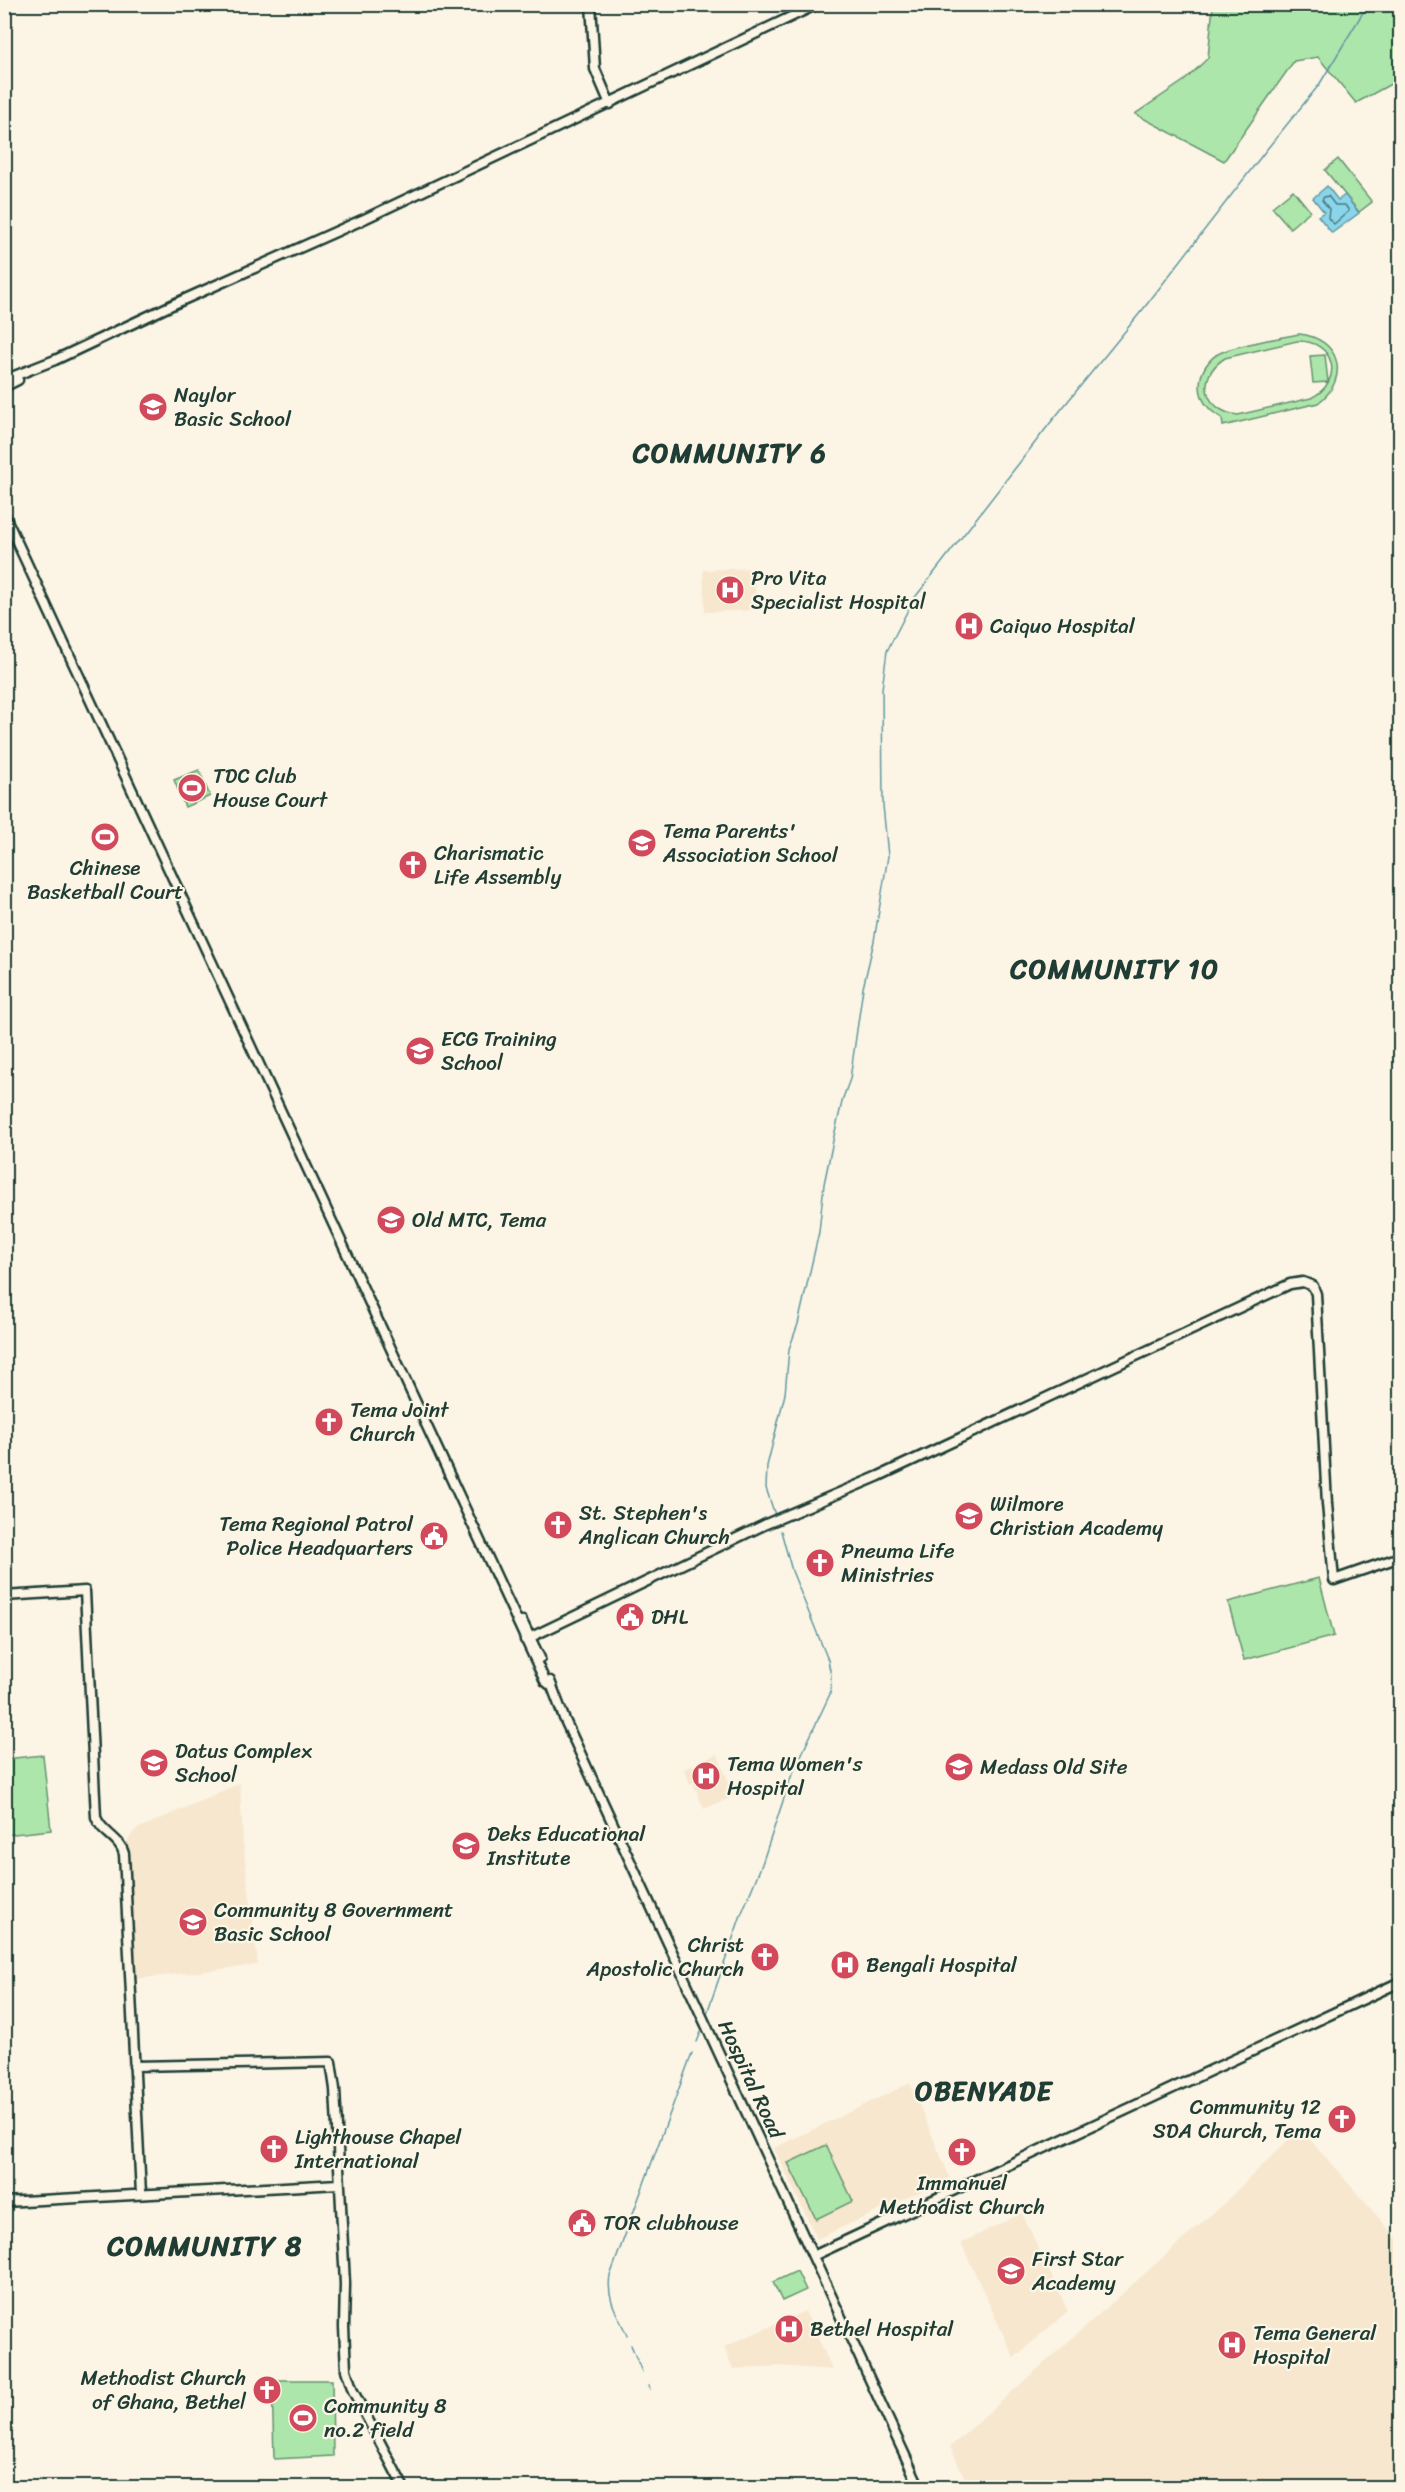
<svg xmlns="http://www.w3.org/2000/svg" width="1405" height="2492" font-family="Sriracha,sans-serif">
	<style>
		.built { fill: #f7e7cf }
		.green { fill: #ace6ab; stroke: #669270; stroke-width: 1.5; fill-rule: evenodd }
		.water { fill: #8bd5eb; stroke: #6098a2; stroke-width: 1.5 }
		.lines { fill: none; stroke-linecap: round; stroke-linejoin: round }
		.shore { stroke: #4a7a7d; stroke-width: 1.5 }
		.stream { stroke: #6098a2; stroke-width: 1.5 }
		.secondary-casing { stroke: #1f3d34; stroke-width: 13 }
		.secondary { stroke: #fcf5e5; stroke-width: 8 }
		.labels { text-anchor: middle; stroke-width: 4.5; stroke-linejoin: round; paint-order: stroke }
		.poi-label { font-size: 21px; fill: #1f3d34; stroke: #fcf5e5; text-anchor: start }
		.street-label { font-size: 21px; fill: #1f3d34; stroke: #fcf5e5 }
		.district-label { font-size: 27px; font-weight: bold; letter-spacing: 1.5px; fill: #1f3d34; stroke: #fcf5e5 }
	</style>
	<rect width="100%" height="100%" fill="#fcf5e5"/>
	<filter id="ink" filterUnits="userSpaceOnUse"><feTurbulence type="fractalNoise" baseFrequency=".0167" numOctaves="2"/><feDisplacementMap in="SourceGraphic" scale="12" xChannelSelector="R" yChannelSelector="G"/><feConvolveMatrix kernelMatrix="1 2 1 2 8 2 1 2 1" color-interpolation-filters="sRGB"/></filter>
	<g filter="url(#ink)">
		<path class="built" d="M 754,568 L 756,610 L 705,612 L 703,570 Z
			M 717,1754 L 735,1796 L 704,1809 L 693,1783 L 690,1784 L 684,1769 Z
			M 240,1783 L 243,1843 L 258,1965 L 136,1979 L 127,1842 L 135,1830 Z
			M 910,2083 L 950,2178 L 817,2239 L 774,2148 Z
			M 1300,2128 L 1400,2242 L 1400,2487 L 969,2487 L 950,2447 L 1224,2203 Z
			M 1022,2213 L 1068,2311 L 1014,2358 L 961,2243 Z
			M 805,2311 L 833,2370 L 778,2366 L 733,2369 L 724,2347 Z"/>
		<path class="green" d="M 1213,5 L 1400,5 L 1400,79 L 1356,103 L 1318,57 L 1294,61 L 1224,161 L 1135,114 L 1185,80 L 1208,58 Z
			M 1338,159 L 1372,202 L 1359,212 L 1325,170 Z
			M 1293,190 L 1310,211 L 1290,228 L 1272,207 Z
			M 1299,334 C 1340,338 1351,378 1318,403 L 1223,426 L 1222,418 C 1209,411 1200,401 1200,385 C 1200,372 1209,357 1222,352 C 1242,343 1276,339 1299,334 ZM 1297,341 C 1335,340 1345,381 1311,398 L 1238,415 C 1204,411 1195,377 1225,358 Z
			M 1325,355 L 1328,382 L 1313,383 L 1310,356 Z
			M 199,770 L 210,796 L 185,807 L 174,780 Z
			M 1319,1578 L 1334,1636 L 1244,1660 L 1228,1602 Z
			M 43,1755 L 51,1830 L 5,1835 L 5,1759 Z
			M 826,2145 L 853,2201 L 816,2219 L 788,2163 Z
			M 797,2271 L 806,2290 L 782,2301 L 773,2282 Z
			M 272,2380 L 332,2380 L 333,2456 L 274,2459 Z"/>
		<path class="water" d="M 1327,186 L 1338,200 L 1345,195 L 1359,213 L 1332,233 L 1318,216 L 1324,212 L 1313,198 Z"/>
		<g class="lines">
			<path class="shore" d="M 1328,196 L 1335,205 L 1345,205 L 1349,211 L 1334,224 L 1328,218 L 1329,209 L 1322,200 L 1324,197 Z"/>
			<path class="stream" d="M 775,1515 L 766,1488 L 767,1466 L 785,1394 L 789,1349 L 798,1324 L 819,1232 L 824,1184 L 834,1136 L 843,1098 L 850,1079 L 863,988 L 874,941 L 888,856 L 883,805 L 882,689 L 887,651 L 913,600 L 1051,422 L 1144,308 L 1267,149 L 1319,85 L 1368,4
				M 707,2013 L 741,1915 L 762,1864 L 791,1777 L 830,1694 L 831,1676 L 828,1660 L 792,1571 L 781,1531
				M 697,2042 L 701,2032
				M 627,2335 C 618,2316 606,2298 610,2276 L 692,2053
				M 631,2345 L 642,2372
				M 649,2386 L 650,2389"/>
			<g class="secondary-casing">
				<path id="secondary" d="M 591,4 L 595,69 L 610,104
					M 4,380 L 55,360 L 174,304 L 362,220 L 818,4
					M 4,387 L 18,380
					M 4,514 L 545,1681 L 550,1685
					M 4,1596 L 85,1591 L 96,1817 C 101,1833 120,1837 124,1854 L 141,2194
					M 522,1621 L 540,1658
					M 525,1640 L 766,1524 L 879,1476 L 1290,1284 L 1303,1282 L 1313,1286 L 1316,1294 L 1327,1504 L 1334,1580 L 1400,1557
					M 550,1681 L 564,1718 L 920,2488
					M 134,2066 L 331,2062 L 335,2089 L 345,2284 L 344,2327 L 346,2370 L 353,2391 L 404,2488
					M 4,2202 L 339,2184
					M 813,2256 L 1400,1982"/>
			</g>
			<use href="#secondary" class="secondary"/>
		</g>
	</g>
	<defs>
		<g id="school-disc" transform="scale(1.5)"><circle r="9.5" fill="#d1495b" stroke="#fcf5e5"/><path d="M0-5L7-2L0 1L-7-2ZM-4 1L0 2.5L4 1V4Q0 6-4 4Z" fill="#fff"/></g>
		<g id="hospital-disc" transform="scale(1.5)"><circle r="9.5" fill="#d1495b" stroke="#fcf5e5"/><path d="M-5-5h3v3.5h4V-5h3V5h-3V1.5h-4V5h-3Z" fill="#fff"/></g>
		<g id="stadium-disc" transform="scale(1.5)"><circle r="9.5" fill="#d1495b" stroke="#fcf5e5"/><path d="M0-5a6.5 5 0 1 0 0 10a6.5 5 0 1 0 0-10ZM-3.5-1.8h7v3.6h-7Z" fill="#fff"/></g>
		<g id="church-disc" transform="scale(1.5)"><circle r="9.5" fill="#d1495b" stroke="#fcf5e5"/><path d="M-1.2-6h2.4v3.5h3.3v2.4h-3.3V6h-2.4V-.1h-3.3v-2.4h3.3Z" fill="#fff"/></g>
		<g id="university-disc" transform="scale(1.5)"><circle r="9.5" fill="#d1495b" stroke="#fcf5e5"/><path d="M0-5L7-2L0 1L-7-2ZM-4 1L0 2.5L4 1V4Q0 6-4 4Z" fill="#fff"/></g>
		<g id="civic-disc" transform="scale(1.5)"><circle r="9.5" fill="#d1495b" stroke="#fcf5e5"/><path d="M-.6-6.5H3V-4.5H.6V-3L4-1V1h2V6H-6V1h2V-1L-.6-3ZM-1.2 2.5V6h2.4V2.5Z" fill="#fff"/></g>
	</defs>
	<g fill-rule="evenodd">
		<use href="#school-disc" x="153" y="407"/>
		<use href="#hospital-disc" x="730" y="590"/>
		<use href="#hospital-disc" x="969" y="626"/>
		<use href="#stadium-disc" x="192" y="788"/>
		<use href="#stadium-disc" x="105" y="837"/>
		<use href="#school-disc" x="642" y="843"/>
		<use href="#church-disc" x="413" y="865"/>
		<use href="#school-disc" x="420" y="1051"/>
		<use href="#school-disc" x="391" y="1220"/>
		<use href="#church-disc" x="329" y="1422"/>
		<use href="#university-disc" x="969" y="1516"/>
		<use href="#church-disc" x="558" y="1525"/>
		<use href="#civic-disc" x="434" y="1536"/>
		<use href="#church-disc" x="820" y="1563"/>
		<use href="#civic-disc" x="630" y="1617"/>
		<use href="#school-disc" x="154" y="1763"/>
		<use href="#school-disc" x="959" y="1767"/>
		<use href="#hospital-disc" x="706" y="1776"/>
		<use href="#school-disc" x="466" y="1846"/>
		<use href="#school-disc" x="193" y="1922"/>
		<use href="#church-disc" x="765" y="1957"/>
		<use href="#hospital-disc" x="845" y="1965"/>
		<use href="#church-disc" x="1342" y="2119"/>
		<use href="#church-disc" x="274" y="2149"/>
		<use href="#church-disc" x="962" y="2152"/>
		<use href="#civic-disc" x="582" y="2223"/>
		<use href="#school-disc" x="1011" y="2271"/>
		<use href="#hospital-disc" x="789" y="2329"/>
		<use href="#hospital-disc" x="1232" y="2345"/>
		<use href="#church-disc" x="267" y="2390"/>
		<use href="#stadium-disc" x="303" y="2418"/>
	</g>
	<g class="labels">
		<g class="poi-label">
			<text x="174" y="402">Naylor<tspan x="174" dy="24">Basic School</tspan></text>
			<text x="751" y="585">Pro Vita<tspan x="751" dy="24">Specialist Hospital</tspan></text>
			<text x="990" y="633">Caiquo Hospital</text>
			<text x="213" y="783">TDC Club<tspan x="213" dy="24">House Court</tspan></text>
			<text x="663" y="838">Tema Parents'<tspan x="663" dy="24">Association School</tspan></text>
			<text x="434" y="860">Charismatic<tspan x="434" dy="24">Life Assembly</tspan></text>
			<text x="105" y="875" text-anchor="middle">Chinese<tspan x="105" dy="24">Basketball Court</tspan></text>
			<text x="441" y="1046">ECG Training<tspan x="441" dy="24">School</tspan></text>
			<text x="412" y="1227">Old MTC, Tema</text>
			<text x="350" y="1417">Tema Joint<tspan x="350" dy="24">Church</tspan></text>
			<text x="990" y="1511">Wilmore<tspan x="990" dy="24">Christian Academy</tspan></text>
			<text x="579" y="1520">St. Stephen's<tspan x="579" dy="24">Anglican Church</tspan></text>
			<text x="413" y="1531" text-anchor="end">Tema Regional Patrol<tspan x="413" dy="24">Police Headquarters</tspan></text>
			<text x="841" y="1558">Pneuma Life<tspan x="841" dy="24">Ministries</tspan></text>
			<text x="651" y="1624">DHL</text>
			<text x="175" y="1758">Datus Complex<tspan x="175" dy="24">School</tspan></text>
			<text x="727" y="1771">Tema Women's<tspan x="727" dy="24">Hospital</tspan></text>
			<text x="980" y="1774">Medass Old Site</text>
			<text x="487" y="1841">Deks Educational<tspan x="487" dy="24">Institute</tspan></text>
			<text x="214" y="1917">Community 8 Government<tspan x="214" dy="24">Basic School</tspan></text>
			<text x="744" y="1952" text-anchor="end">Christ<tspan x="744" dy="24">Apostolic Church</tspan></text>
			<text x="866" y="1972">Bengali Hospital</text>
			<text x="1321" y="2114" text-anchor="end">Community 12<tspan x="1321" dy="24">SDA Church, Tema</tspan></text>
			<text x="295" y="2144">Lighthouse Chapel<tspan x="295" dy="24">International</tspan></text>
			<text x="962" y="2190" text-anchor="middle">Immanuel<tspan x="962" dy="24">Methodist Church</tspan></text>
			<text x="603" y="2230">TOR clubhouse</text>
			<text x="1032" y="2266">First Star<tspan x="1032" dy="24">Academy</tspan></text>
			<text x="810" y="2336">Bethel Hospital</text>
			<text x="1253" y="2340">Tema General<tspan x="1253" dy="24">Hospital</tspan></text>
			<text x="246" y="2385" text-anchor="end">Methodist Church<tspan x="246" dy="24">of Ghana, Bethel</tspan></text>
			<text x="324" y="2413">Community 8<tspan x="324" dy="24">no.2 field</tspan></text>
		</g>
		<g class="street-label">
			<text transform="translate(751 2079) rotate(65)" y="7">Hospital Road</text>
		</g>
		<g class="district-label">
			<text x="730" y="462">COMMUNITY 6</text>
			<text x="1115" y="978">COMMUNITY 10</text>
			<text x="984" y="2100">OBENYADE</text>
			<text x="205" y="2255">COMMUNITY 8</text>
		</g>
	</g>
	<rect width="1405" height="2492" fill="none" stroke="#fcf5e5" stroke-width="24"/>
	<rect x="12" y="12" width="1381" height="2468" fill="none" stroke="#1f3d34" stroke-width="2" filter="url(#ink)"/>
</svg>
